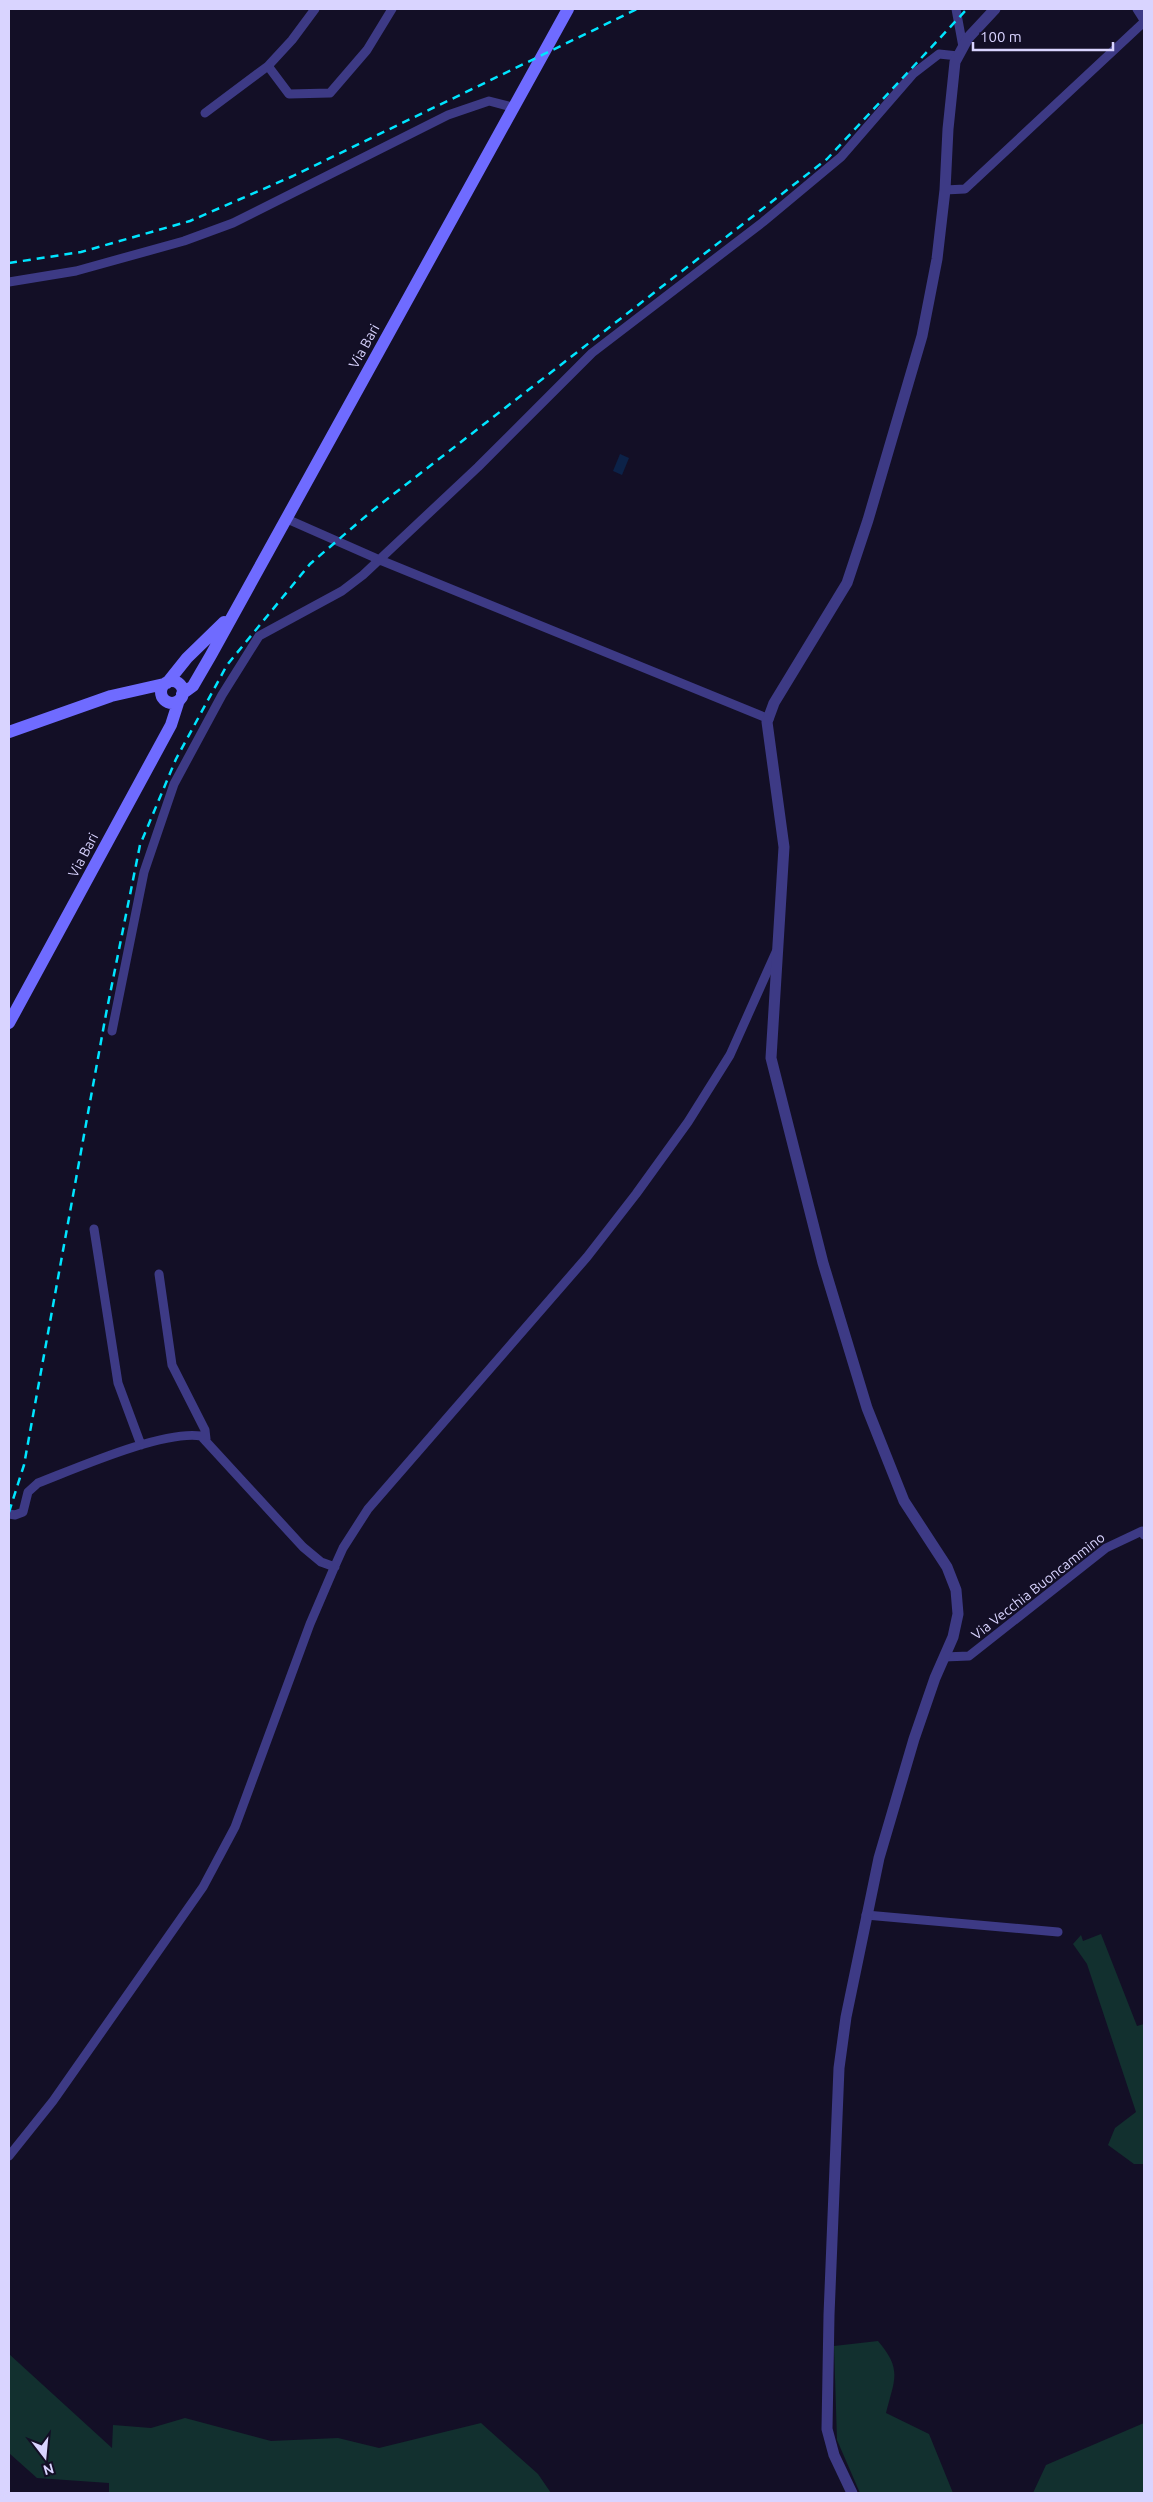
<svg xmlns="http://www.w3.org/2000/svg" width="1153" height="2502" font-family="Ubuntu,sans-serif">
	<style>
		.green { fill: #12302f }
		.water { fill: #0c2248 }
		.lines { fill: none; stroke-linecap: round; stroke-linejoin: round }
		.minor { stroke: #3d3a85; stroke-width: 9 }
		.tertiary { stroke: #3d3a85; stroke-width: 11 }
		.secondary { stroke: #6f6bff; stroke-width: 12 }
		.rail { stroke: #00e5ff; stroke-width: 2.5; stroke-dasharray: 8 6; stroke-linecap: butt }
		.labels { text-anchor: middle; stroke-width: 4; stroke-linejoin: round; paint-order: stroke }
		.street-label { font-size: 14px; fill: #d9d4ff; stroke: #130f26 }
	</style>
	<rect width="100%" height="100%" fill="#130f26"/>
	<path class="green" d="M 1101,1934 L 1137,2026 L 1144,2024 L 1144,2164 L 1134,2164 L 1108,2145 L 1115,2128 L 1136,2112 L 1087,1964 L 1073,1944 L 1081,1935 L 1083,1941 Z
		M 878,2341 C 903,2370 894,2380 886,2413 L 929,2434 L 953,2493 L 860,2493 L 837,2440 L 834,2346 Z
		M 9,2354 L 112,2448 L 113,2425 L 151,2428 L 185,2418 L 271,2441 L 338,2438 L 379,2448 L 481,2423 L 538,2474 L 551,2493 L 109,2493 L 109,2483 L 37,2478 L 9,2453 Z
		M 1144,2423 L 1144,2493 L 1033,2493 L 1046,2465 Z"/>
	<path class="water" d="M 620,454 L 629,458 L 622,475 L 613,471 Z"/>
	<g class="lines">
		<path class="minor" d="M 956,9 L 963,47
			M 1137,9 L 1144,20
			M 268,66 L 289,94 L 330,93 L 367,50 L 392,9
			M 205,113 L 268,66 L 292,40 L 315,9
			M 945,190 L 965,189 L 1144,22
			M 9,282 L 76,271 L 184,241 L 233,223 L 448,115 L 489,101 L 512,107
			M 287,519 L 380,560 L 769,719
			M 112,1031 L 144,872 L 174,784 L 222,695 L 259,636 L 342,591 L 363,575 L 478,467 L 592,353 L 763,222 L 841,157 L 913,74 L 939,54 L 958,56
			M 94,1229 L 118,1383 L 141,1445
			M 159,1274 L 172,1365 L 205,1430 L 206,1439
			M 9,1514 L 15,1515 L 23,1512 L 28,1492 L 38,1483 C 77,1468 163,1430 201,1436 L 303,1547 L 321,1562 L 335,1567
			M 944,1657 L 969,1656 L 1106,1548 L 1142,1531 L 1144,1535
			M 866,1915 L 1058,1932
			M 9,2156 L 53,2101 L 203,1887 L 235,1827 L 310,1624 L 334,1568 L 343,1548 L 368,1509 L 587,1257 L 636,1194 L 688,1122 L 730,1055 L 776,952"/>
		<path class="tertiary" d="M 852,2493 L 834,2455 L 827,2429 L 829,2315 L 839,2068 L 846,2017 L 879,1858 L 914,1739 L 935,1678 L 953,1637 L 958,1614 L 956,1590 L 947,1567 L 904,1501 L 867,1408 L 823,1263 L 771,1058 L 784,847 L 767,722 L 774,703 L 847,583 L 868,520 L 922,336 L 937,259 L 945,190 L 948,129 L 955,62 L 968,38 L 995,9"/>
		<path class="secondary" d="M161 692a11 11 0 1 1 22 0a11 11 0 1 1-22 0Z
			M 167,683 L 187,658 L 224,622
			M 182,694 L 193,686 L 211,655 L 568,9
			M 9,732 L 111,696 L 164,684
			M 9,1023 L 171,725 L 179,700"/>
		<path class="rail" d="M 9,263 L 81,252 L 190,221 L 293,176 L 637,9
			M 9,1512 L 24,1465 L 106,1014 L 140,845 L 176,759 L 227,665 L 310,564 L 373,510 L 827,159 L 967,9"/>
	</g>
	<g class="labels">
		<g class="street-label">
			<text transform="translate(364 346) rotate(-61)" y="5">Via Bari</text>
			<text transform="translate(83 855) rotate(-62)" y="5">Via Bari</text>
			<text transform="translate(1038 1586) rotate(-38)" y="5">Via Vecchia Buoncammino</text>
		</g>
	</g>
	<rect width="1153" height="2502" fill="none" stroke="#d9d4ff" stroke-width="20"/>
	<g transform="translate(45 2457) rotate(164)" stroke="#130f26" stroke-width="4" paint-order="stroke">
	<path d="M0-4L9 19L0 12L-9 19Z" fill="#d9d4ff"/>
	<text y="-8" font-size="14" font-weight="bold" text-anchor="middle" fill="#d9d4ff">N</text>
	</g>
	<path d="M973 42v8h140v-8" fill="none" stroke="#d9d4ff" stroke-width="2.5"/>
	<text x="980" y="42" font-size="15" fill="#d9d4ff" stroke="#130f26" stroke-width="4" paint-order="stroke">100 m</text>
</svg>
